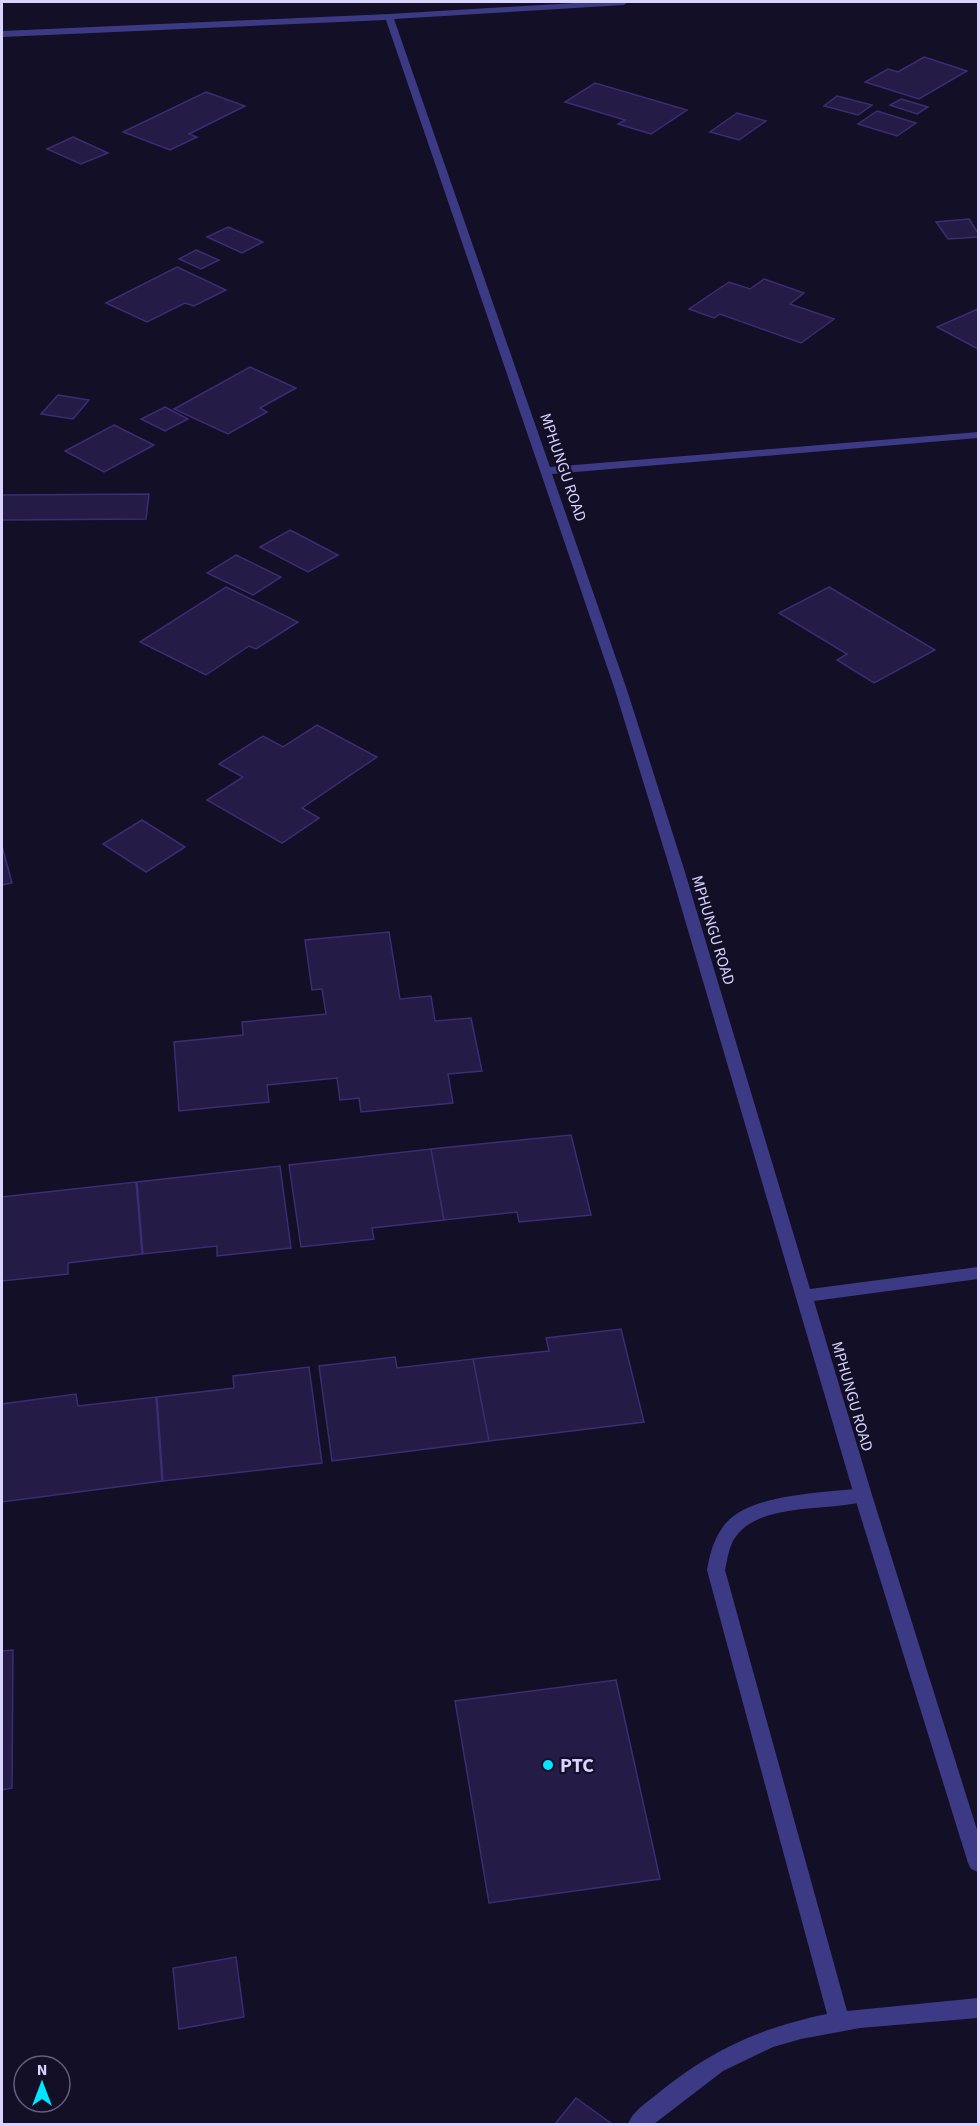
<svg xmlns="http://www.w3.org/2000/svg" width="980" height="2126" font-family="'Source Sans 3',sans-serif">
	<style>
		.building { fill: #241b47; stroke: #3b2d73; stroke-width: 1.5 }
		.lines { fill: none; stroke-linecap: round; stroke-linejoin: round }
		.service { fill: #3d3a85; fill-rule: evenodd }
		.minor { fill: #3d3a85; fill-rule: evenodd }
		.poi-dot { fill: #00e5ff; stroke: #130f26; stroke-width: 2 }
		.labels { text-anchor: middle; stroke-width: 4.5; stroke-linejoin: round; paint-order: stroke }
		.street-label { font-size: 16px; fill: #d9d4ff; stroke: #130f26 }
		.near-poi-label { font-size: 20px; font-weight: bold; fill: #d9d4ff; stroke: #130f26; text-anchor: start }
	</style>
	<rect width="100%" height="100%" fill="#130f26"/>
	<path class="building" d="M 924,57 L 967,71 L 919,99 L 865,82 L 888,69 L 898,72 Z
		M 595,83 L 687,110 L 651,134 L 618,124 L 625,120 L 565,102 Z
		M 206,92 L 245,106 L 189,134 L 197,137 L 170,150 L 123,132 Z
		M 837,96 L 872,105 L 858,115 L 824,106 Z
		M 901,99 L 928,107 L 917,114 L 890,105 Z
		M 877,111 L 916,123 L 897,136 L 858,124 Z
		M 737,113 L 766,121 L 739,140 L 710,132 Z
		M 73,137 L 108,153 L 81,164 L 47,149 Z
		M 969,219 L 978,233 L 978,237 L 948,239 L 936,222 Z
		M 228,227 L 263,242 L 242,253 L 207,237 Z
		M 196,250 L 219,260 L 201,269 L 179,259 Z
		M 177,267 L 226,290 L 194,306 L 185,303 L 147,322 L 106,303 Z
		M 764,279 L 804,293 L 790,304 L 834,319 L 801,343 L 720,314 L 714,318 L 689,309 L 729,282 L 750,289 Z
		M 978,309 L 978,349 L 937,327 Z
		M 250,367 L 296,388 L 260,408 L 267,412 L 228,434 L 174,409 Z
		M 58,395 L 89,400 L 73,419 L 41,414 Z
		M 165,407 L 188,419 L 165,431 L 141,419 Z
		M 114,425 L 154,445 L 104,472 L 65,451 Z
		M 149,494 L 146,519 L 2,520 L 2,495 Z
		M 290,530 L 338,555 L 308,572 L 260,547 Z
		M 236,555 L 281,577 L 253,595 L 207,573 Z
		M 226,587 L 298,622 L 256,649 L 249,646 L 206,675 L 140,642 Z
		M 829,587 L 935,650 L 874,683 L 837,660 L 847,654 L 779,613 Z
		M 317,725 L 377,757 L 302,808 L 319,818 L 282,843 L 207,800 L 243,777 L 219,764 L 263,736 L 283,747 Z
		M 142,820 L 185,847 L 146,872 L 103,844 Z
		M 2,846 L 12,883 L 2,885 Z
		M 389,932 L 400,999 L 431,996 L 435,1021 L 471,1018 L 482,1071 L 448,1074 L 453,1103 L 361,1112 L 359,1098 L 340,1100 L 337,1078 L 267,1085 L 269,1102 L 179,1111 L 174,1042 L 243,1035 L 242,1022 L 326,1014 L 322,989 L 312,990 L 305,940 Z
		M 571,1135 L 591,1215 L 519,1222 L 517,1212 L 444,1220 L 431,1149 Z
		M 431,1149 L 444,1220 L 372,1228 L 374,1239 L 301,1247 L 289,1165 Z
		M 280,1166 L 291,1248 L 217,1256 L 217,1246 L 143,1254 L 137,1182 Z
		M 136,1182 L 142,1254 L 68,1263 L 68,1274 L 2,1281 L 2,1197 Z
		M 621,1329 L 644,1422 L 489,1441 L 473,1359 L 549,1351 L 546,1338 Z
		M 395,1357 L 397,1368 L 473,1359 L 489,1441 L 332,1461 L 319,1366 Z
		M 309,1367 L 322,1463 L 163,1481 L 157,1397 L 234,1388 L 233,1376 Z
		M 76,1394 L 78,1406 L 156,1397 L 162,1481 L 2,1502 L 2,1404 Z
		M 13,1650 L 12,1788 L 2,1790 L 2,1651 Z
		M 616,1680 L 660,1879 L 489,1903 L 455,1701 Z
		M 236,1957 L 244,2017 L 179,2029 L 173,1968 Z
		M 576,2098 L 612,2124 L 555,2124 Z"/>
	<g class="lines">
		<path class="service" d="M 863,1488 L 869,1490 L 872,1495 L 869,1500 C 830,1513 753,1500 732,1543 C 728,1552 727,1561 725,1570 L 847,2011 L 978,1998 L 978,2018 L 860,2028 L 801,2039 L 773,2047 L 723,2071 L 654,2124 L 628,2124 C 632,2112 646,2103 656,2095 C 709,2051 759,2028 827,2014 L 707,1570 C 710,1553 714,1537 726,1523 C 752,1493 826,1493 863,1488 Z"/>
		<path class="minor" d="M 591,2 L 628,2 L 624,5 L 394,19 L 550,467 L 978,432 L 978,438 L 552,474 L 627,690 L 684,869 L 810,1289 L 978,1267 L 978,1279 L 814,1301 L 872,1495 L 978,1833 L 978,1872 L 971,1869 L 968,1863 L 854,1495 L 670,869 L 615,690 L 386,20 L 2,37 L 2,31 L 389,14 Z"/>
	</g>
	<circle class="poi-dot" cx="548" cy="1765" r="6"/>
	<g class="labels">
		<g class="street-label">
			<text transform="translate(564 467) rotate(71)" y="6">MPHUNGU ROAD</text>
			<text transform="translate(714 930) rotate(73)" y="6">MPHUNGU ROAD</text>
			<text transform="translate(853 1396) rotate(74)" y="6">MPHUNGU ROAD</text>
		</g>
		<g class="near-poi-label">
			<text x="560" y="1772">PTC</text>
		</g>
	</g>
	<rect width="980" height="2126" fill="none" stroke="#d9d4ff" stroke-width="6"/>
	<g transform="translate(42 2084)"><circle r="28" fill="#130f26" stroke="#625e7d" stroke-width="1.5"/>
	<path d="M0-4.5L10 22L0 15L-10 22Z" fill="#00e5ff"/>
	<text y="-9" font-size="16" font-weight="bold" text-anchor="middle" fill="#d9d4ff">N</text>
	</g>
</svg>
